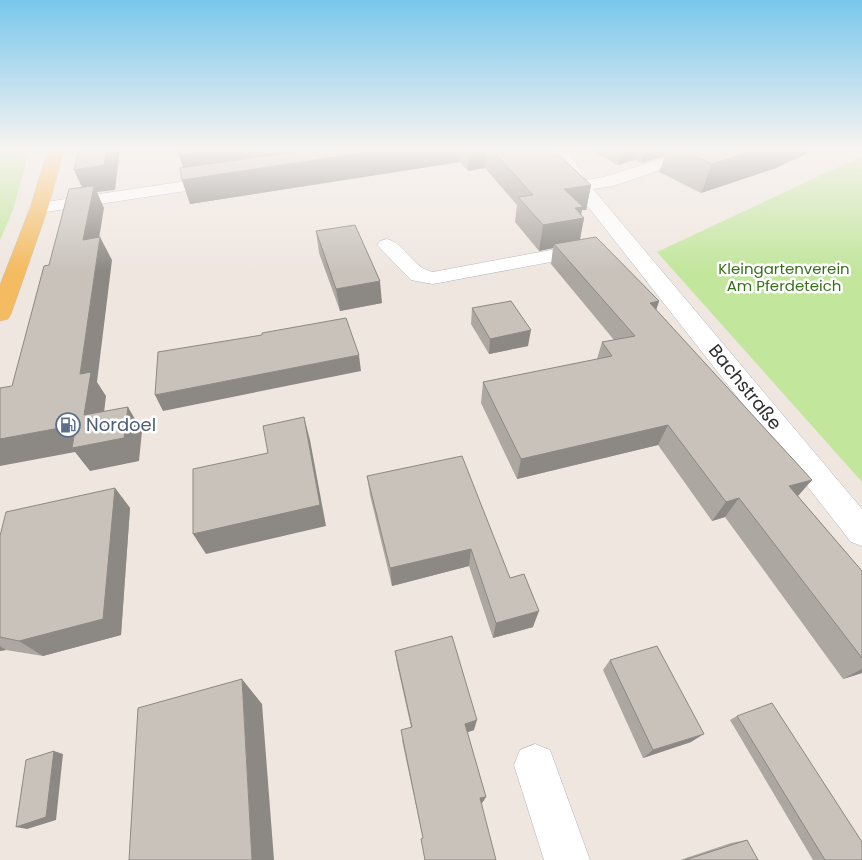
<svg xmlns="http://www.w3.org/2000/svg" width="862" height="860" font-family="Poppins,sans-serif">
	<style>
		.green { fill: #c1e69c }
		.lines { fill: none; stroke-linecap: round; stroke-linejoin: round }
		.minor-casing { stroke: #b0b5be; stroke-width: 1 }
		.major-casing { stroke: #c4c4c4; stroke-width: 1 }
		.minor { fill: #fff; fill-rule: evenodd }
		.major { fill: #f4bb60; fill-rule: evenodd }
		.wall { fill: #aca7a1 }
		.shaded-wall { fill: #8c8883 }
		.building { fill: #c8c2bb; stroke: #8c8883 }
		.labels { text-anchor: middle; stroke-width: 5; stroke-linejoin: round; paint-order: stroke }
		.far-park-label { font-size: 15px; fill: #386f1a; stroke: #fff }
		.street-label { font-size: 18px; fill: #2e2e2e; stroke: #fff }
		.service-label { font-size: 18px; fill: #4e5e75; stroke: #fff; text-anchor: start }
	</style>
	<rect width="100%" height="100%" fill="#efe6e0"/>
	<path class="green" d="M 0,151 L 29,151 L 13,210 L 0,240 Z
		M 862,156 L 862,482 L 657,252 Z"/>
	<g class="lines">
		<g class="minor-casing">
			<path id="minor" d="M 552,150 L 567,150 L 586,180 L 604,177 L 688,150 L 712,150 L 710,153 L 613,186 L 593,189 L 862,509 L 862,546 L 851,542 L 575,190 Z
				M 220,176 L 226,177 L 228,181 L 226,185 L 39,213 L 33,212 L 30,208 L 33,204 L 39,203 Z
				M 387,239 C 406,244 413,269 433,272 L 588,243 L 595,245 L 598,249 L 595,253 L 588,255 L 433,284 L 411,280 L 377,245 L 380,241 Z
				M 535,744 L 550,750 L 590,860 L 544,860 L 514,765 L 520,750 Z"/>
		</g>
		<g class="major-casing">
			<path id="major" d="M 48,150 L 64,150 L 48,208 L 11,314 L 8,319 L 0,321 L 0,285 L 30,208 Z"/>
		</g>
		<use href="#minor" class="minor"/>
		<use href="#major" class="major"/>
	</g>
	<path class="wall" d="M 178,150 L 557,150 L 557,153 L 591,185 L 586,210 L 582,210 L 581,215 L 584,218 L 580,240 L 659,301 L 656,310 L 812,480 L 798,496 L 862,571 L 862,673 L 843,679 L 725,517 L 712,521 L 658,445 L 517,479 L 481,403 L 483,382 L 597,359 L 602,342 L 614,340 L 551,264 L 553,248 L 539,251 L 515,222 L 517,205 L 485,168 L 468,171 L 460,162 L 190,204 L 182,180 L 183,168 Z
		M 590,150 L 808,150 L 806,154 L 776,168 L 701,193 L 659,172 L 665,156 L 641,163 L 635,160 L 618,165 Z
		M 316,231 L 382,303 L 340,311 L 319,253 Z
		M 472,308 L 528,346 L 489,354 L 471,324 Z
		M 367,476 L 510,578 L 533,627 L 493,638 L 469,566 L 392,586 L 370,495 Z
		M 115,488 L 130,508 L 121,635 L 43,656 L 6,650 L 0,651 L 0,536 Z
		M 395,651 L 474,730 L 467,732 L 486,797 L 482,803 L 423,838 L 402,740 L 411,727 L 397,664 Z
		M 610,660 L 691,742 L 643,758 L 603,670 Z
		M 737,716 L 862,860 L 813,860 L 730,720 Z
		M 747,840 L 758,860 L 680,860 L 731,843 Z"/>
	<path class="shaded-wall" d="M 107,150 L 120,150 L 115,190 L 97,192 L 104,208 L 95,263 L 83,240 L 85,194 L 74,170 Z
		M 212,150 L 460,150 L 460,162 L 190,204 L 182,180 L 187,179 L 179,155 Z
		M 469,150 L 486,150 L 485,168 L 468,171 Z
		M 622,150 L 637,150 L 635,160 L 618,165 Z
		M 645,150 L 666,150 L 665,156 L 641,163 Z
		M 755,150 L 808,150 L 806,154 L 776,168 L 701,193 L 712,164 Z
		M 591,185 L 586,210 L 582,210 L 580,219 L 584,218 L 579,243 L 554,244 L 553,248 L 539,251 L 543,225 L 564,189 Z
		M 100,237 L 112,260 L 97,382 L 106,396 L 101,438 L 84,415 L 80,374 Z
		M 380,281 L 382,303 L 340,311 L 336,289 Z
		M 659,301 L 652,322 L 650,303 Z
		M 531,330 L 528,346 L 489,354 L 490,339 Z
		M 359,355 L 361,371 L 163,411 L 155,395 Z
		M 128,407 L 142,431 L 139,461 L 90,471 L 75,452 L 0,466 L 0,439 Z
		M 304,417 L 310,440 L 326,526 L 206,554 L 193,534 Z
		M 668,425 L 658,445 L 517,479 L 521,459 Z
		M 812,480 L 795,499 L 789,486 Z
		M 115,488 L 130,508 L 121,635 L 43,656 L 19,641 Z
		M 739,498 L 725,517 L 712,521 L 726,502 Z
		M 471,549 L 469,566 L 392,586 L 390,568 Z
		M 539,611 L 533,627 L 493,638 L 496,623 Z
		M 0,646 L 6,650 L 0,651 Z
		M 862,669 L 862,673 L 843,679 Z
		M 242,679 L 262,704 L 274,860 L 252,860 Z
		M 477,720 L 474,730 L 463,734 L 465,724 Z
		M 704,734 L 691,742 L 643,758 L 653,750 Z
		M 54,751 L 63,754 L 56,820 L 27,829 L 16,827 Z
		M 486,797 L 482,803 L 478,805 L 480,798 Z"/>
	<path class="building" d="M 79,150 L 107,150 L 104,165 L 74,170 Z
		M 178,150 L 212,150 L 179,155 Z
		M 308,150 L 381,150 L 182,180 L 180,168 Z
		M 492,150 L 554,150 L 591,185 L 564,189 L 583,207 L 575,208 L 584,218 L 543,225 L 518,197 L 533,195 Z
		M 682,150 L 755,150 L 712,164 Z
		M 94,186 L 83,240 L 100,237 L 80,374 L 91,372 L 84,415 L 128,407 L 124,438 L 72,448 L 76,425 L 0,439 L 0,388 L 12,386 L 44,266 L 49,265 L 69,189 Z
		M 355,225 L 380,281 L 336,289 L 316,231 Z
		M 596,237 L 659,301 L 650,303 L 812,480 L 789,486 L 862,571 L 862,658 L 739,498 L 726,502 L 668,425 L 521,459 L 483,382 L 612,356 L 602,342 L 635,336 L 554,244 Z
		M 511,301 L 531,330 L 490,339 L 472,308 Z
		M 346,318 L 359,355 L 155,395 L 158,352 L 262,335 L 262,333 Z
		M 304,417 L 320,505 L 193,534 L 193,469 L 268,453 L 263,426 Z
		M 462,456 L 510,578 L 524,574 L 539,611 L 496,623 L 471,549 L 390,568 L 367,476 Z
		M 115,488 L 103,619 L 19,641 L 0,637 L 0,536 L 6,512 Z
		M 452,636 L 477,720 L 465,724 L 486,797 L 480,798 L 496,860 L 425,860 L 421,839 L 423,838 L 401,730 L 412,727 L 395,651 Z
		M 657,646 L 704,734 L 653,750 L 610,660 Z
		M 242,679 L 252,860 L 129,860 L 138,708 Z
		M 772,703 L 862,842 L 862,860 L 825,860 L 737,716 Z
		M 54,751 L 46,817 L 16,827 L 26,760 Z
		M 747,840 L 758,860 L 685,860 Z"/>
	<linearGradient id="sky" x2="0" y2="1"><stop stop-color="#79c7ec"/><stop offset="0.55" stop-color="#f8f4f1"/><stop offset="1" stop-color="#f8f4f1" stop-opacity="0"/></linearGradient>
	<rect width="862" height="271" fill="url(#sky)"/>
	<defs>
		<g id="fuel-ring" transform="scale(1.25)"><circle r="9.5" fill="#fff" stroke="#5c6f8a" stroke-width="1.5"/><path d="M-5.5-6h7V0h2V4h1.3V-2.5L3-4.5l.8-.8L6-3V5H2.5V1h-1V6h-7ZM-4.2-4.7v3.2H.2V-4.7Z" fill="#5c6f8a"/></g>
	</defs>
	<g fill-rule="evenodd">
		<use href="#fuel-ring" x="68" y="425"/>
	</g>
	<g class="labels">
		<g class="far-park-label">
			<text x="784" y="274">Kleingartenverein<tspan x="784" dy="17">Am Pferdeteich</tspan></text>
		</g>
		<g class="street-label">
			<text transform="translate(745 387) rotate(51)" y="6">Bachstraße</text>
		</g>
		<g class="service-label">
			<text x="86" y="431">Nordoel</text>
		</g>
	</g>
</svg>
